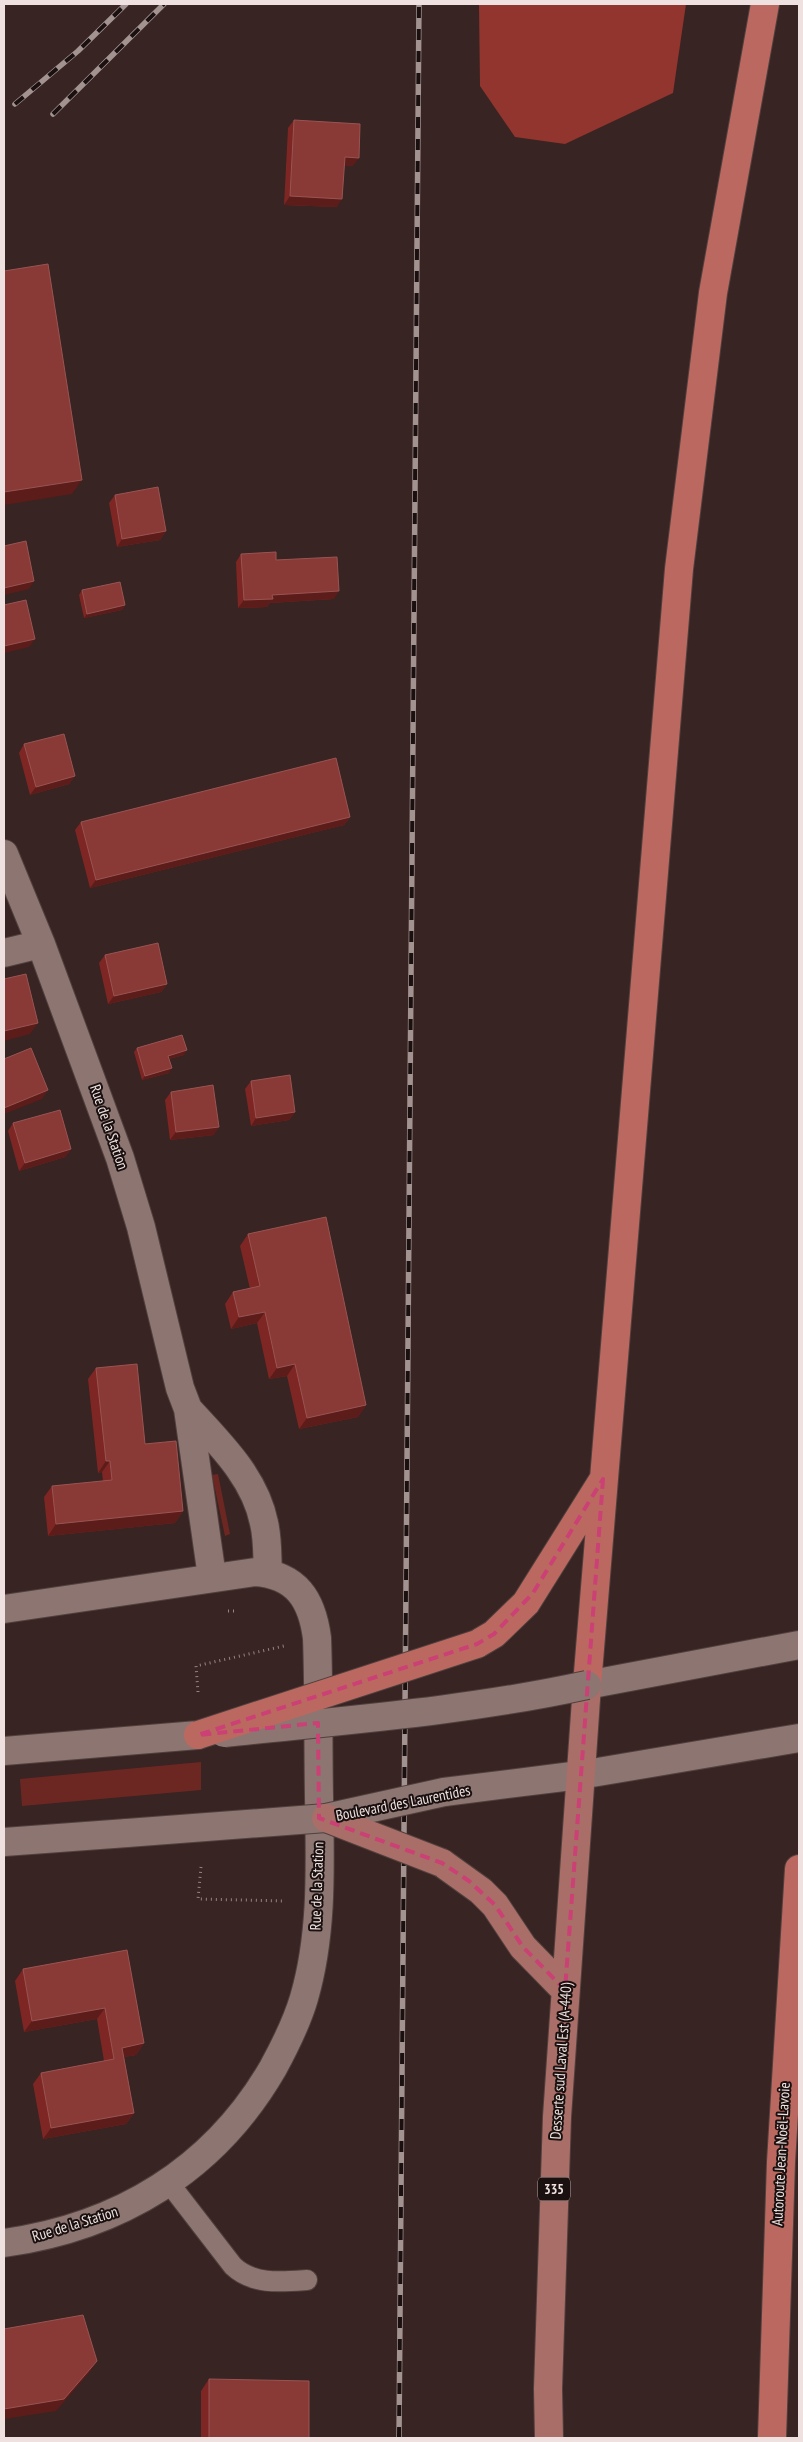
<svg xmlns="http://www.w3.org/2000/svg" width="803" height="2442" font-family="'PT Sans Narrow',sans-serif">
	<style>
		.green { fill: #6d2722 }
		.forest { fill: #91352e }
		.lines { fill: none; stroke-linecap: round; stroke-linejoin: round }
		.lane-casing { stroke: #51403e; stroke-width: 22 }
		.street-casing { stroke: #51403e; stroke-width: 30 }
		.secondary-casing { stroke: #51403e; stroke-width: 30 }
		.primary-casing { stroke: #51403e; stroke-width: 30 }
		.highway-casing { stroke: #51403e; stroke-width: 30 }
		.path { stroke: #968583; stroke-width: 3; stroke-dasharray: 1 4; stroke-linecap: butt }
		.lane { stroke: #8d7572; stroke-width: 20 }
		.street { stroke: #8d7572; stroke-width: 28 }
		.secondary { stroke: #8d7572; stroke-width: 28 }
		.primary { stroke: #a96e67; stroke-width: 28 }
		.highway { stroke: #bb6960; stroke-width: 28 }
		.rail-casing { stroke: #a29290; stroke-width: 5.5 }
		.rail { stroke: #19100f; stroke-width: 4; stroke-dasharray: 11; stroke-linecap: butt }
		.secondary-bridge-casing { stroke: #51403e; stroke-width: 30; stroke-linecap: butt }
		.primary-bridge-casing { stroke: #51403e; stroke-width: 30; stroke-linecap: butt }
		.highway-bridge-casing { stroke: #51403e; stroke-width: 30; stroke-linecap: butt }
		.secondary-bridge { stroke: #8d7572; stroke-width: 28 }
		.primary-bridge { stroke: #a96e67; stroke-width: 28 }
		.highway-bridge { stroke: #bb6960; stroke-width: 28 }
		.wall { fill: #7d2623 }
		.shaded-wall { fill: #5c1d1a }
		.building { fill: #893a37; stroke: #995452 }
		.marked { fill: none; stroke: #cb4075; stroke-width: 4; stroke-dasharray: 10 6; stroke-linejoin: round }
		.labels { text-anchor: middle; stroke-width: 4; stroke-linejoin: round; paint-order: stroke }
		.shield { fill: #19100f; stroke: #aea2a1; stroke-width: 1 }
		.shield-label { font-size: 14px; font-weight: bold; fill: #eee1df }
		.street-label { font-size: 15px; fill: #eee1df; stroke: #19100f }
	</style>
	<rect width="100%" height="100%" fill="#382422"/>
	<path class="green" d="M 218,1474 L 230,1534 L 225,1536 L 212,1475 Z
		M 201,1762 L 201,1790 L 22,1806 L 20,1779 Z"/>
	<path class="forest" d="M 479,4 L 686,4 L 673,93 L 565,144 L 515,137 L 480,86 Z"/>
	<g class="lines">
		<g class="lane-casing">
			<path id="lane" d="M 169,2183 L 233,2266 C 253,2285 281,2282 307,2280"/>
		</g>
		<g class="street-casing">
			<path id="street" d="M 4,854 L 41,944 L 120,1158 L 141,1227 L 180,1388 L 188,1409 L 212,1577
				M 4,953 L 41,944
				M 188,1409 C 219,1443 255,1477 264,1523 C 268,1539 267,1557 268,1573
				M 4,1609 L 255,1572 C 297,1575 312,1600 317,1638 C 319,1691 318,1744 319,1797 C 320,1864 323,1933 304,1998 C 297,2022 285,2046 273,2068 C 214,2170 119,2227 4,2243"/>
		</g>
		<g class="secondary-casing">
			<path id="secondary" d="M 587,1685 L 799,1645
				M 4,1751 L 198,1735
				M 444,1792 L 580,1775 L 799,1738
				M 4,1842 L 127,1833"/>
		</g>
		<g class="primary-casing">
			<path id="primary" d="M 442,1863 L 481,1891 L 495,1905 L 523,1947 L 565,1990
				M 549,2438 L 548,2389 L 557,2117 L 587,1685"/>
		</g>
		<g class="highway-casing">
			<path id="highway" d="M 477,1644 L 494,1634 L 526,1603 L 603,1480
				M 587,1685 L 679,569 L 713,293 L 765,4
				M 772,2438 L 781,2162 L 799,1869"/>
		</g>
		<path class="path" d="M 228,1611 L 237,1611
			M 198,1692 L 196,1666 L 284,1646
			M 201,1867 L 198,1899 L 285,1901"/>
		<use href="#lane" class="lane"/>
		<use href="#street" class="street"/>
		<use href="#secondary" class="secondary"/>
		<use href="#primary" class="primary"/>
		<use href="#highway" class="highway"/>
		<g class="rail-casing">
			<path id="rail" d="M 15,104 L 78,51 L 126,4
				M 53,114 L 164,4
				M 399,2438 L 419,4"/>
		</g>
		<use href="#rail" class="rail"/>
		<g class="secondary-bridge-casing">
			<path id="secondary-bridge" d="M 224,1733 C 345,1720 468,1711 587,1685
				M 127,1833 L 326,1818 L 444,1792"/>
		</g>
		<g class="primary-bridge-casing">
			<path id="primary-bridge" d="M 326,1818 L 442,1863"/>
		</g>
		<g class="highway-bridge-casing">
			<path id="highway-bridge" d="M 198,1735 L 477,1644"/>
		</g>
		<use href="#secondary-bridge" class="secondary-bridge"/>
		<use href="#primary-bridge" class="primary-bridge"/>
		<use href="#highway-bridge" class="highway-bridge"/>
	</g>
	<path class="wall" d="M 294,120 L 353,166 L 344,165 L 337,207 L 284,205 L 288,128 Z
		M 115,495 L 166,531 L 160,540 L 117,547 L 109,503 Z
		M 241,554 L 276,560 L 334,599 L 270,603 L 267,607 L 238,608 L 236,562 Z
		M 82,590 L 125,605 L 122,610 L 84,618 L 79,595 Z
		M 24,744 L 75,776 L 69,784 L 30,795 L 19,753 Z
		M 350,817 L 344,825 L 90,888 L 75,830 L 81,822 Z
		M 105,955 L 167,984 L 161,992 L 108,1004 L 99,963 Z
		M 137,1048 L 184,1055 L 169,1059 L 169,1073 L 142,1080 L 134,1052 Z
		M 251,1081 L 295,1112 L 289,1120 L 251,1126 L 245,1089 Z
		M 171,1092 L 214,1135 L 170,1140 L 165,1100 Z
		M 13,1123 L 71,1149 L 65,1157 L 19,1171 L 8,1131 Z
		M 248,1234 L 366,1405 L 358,1417 L 299,1429 L 287,1376 L 269,1379 L 257,1323 L 231,1329 L 225,1304 L 233,1292 L 250,1289 L 240,1246 Z
		M 96,1368 L 145,1444 L 183,1511 L 175,1523 L 48,1536 L 44,1497 L 52,1486 L 103,1481 L 102,1472 L 98,1473 L 88,1379 Z
		M 127,1950 L 144,2043 L 136,2055 L 124,2057 L 134,2113 L 126,2124 L 43,2139 L 33,2084 L 41,2073 L 104,2061 L 97,2019 L 24,2032 L 15,1981 L 23,1969 Z
		M 209,2379 L 309,2438 L 201,2438 L 201,2391 Z"/>
	<path class="shaded-wall" d="M 345,157 L 359,158 L 353,166 L 339,165 Z
		M 290,196 L 342,199 L 337,207 L 284,205 Z
		M 82,480 L 72,494 L 4,505 L 4,492 Z
		M 166,531 L 160,540 L 117,547 L 122,539 Z
		M 34,581 L 29,589 L 4,595 L 4,588 Z
		M 339,591 L 334,599 L 270,603 L 267,607 L 238,608 L 244,600 L 272,595 Z
		M 125,605 L 122,610 L 84,618 L 87,614 Z
		M 35,639 L 29,647 L 4,653 L 4,646 Z
		M 75,776 L 69,784 L 30,795 L 36,787 Z
		M 350,817 L 344,825 L 90,888 L 96,880 Z
		M 167,984 L 161,992 L 108,1004 L 114,996 Z
		M 38,1023 L 30,1034 L 4,1041 L 4,1031 Z
		M 187,1050 L 184,1055 L 165,1060 L 168,1056 Z
		M 172,1068 L 169,1073 L 142,1080 L 145,1076 Z
		M 48,1090 L 42,1099 L 4,1114 L 4,1108 Z
		M 295,1112 L 289,1120 L 251,1126 L 256,1118 Z
		M 219,1127 L 214,1135 L 170,1140 L 176,1132 Z
		M 71,1149 L 65,1157 L 19,1171 L 25,1163 Z
		M 265,1312 L 257,1323 L 231,1329 L 239,1317 Z
		M 295,1364 L 287,1376 L 269,1379 L 277,1368 Z
		M 366,1405 L 358,1417 L 299,1429 L 307,1418 Z
		M 106,1461 L 110,1461 L 102,1472 L 98,1473 Z
		M 183,1511 L 175,1523 L 48,1536 L 56,1524 Z
		M 105,2008 L 97,2019 L 24,2032 L 32,2021 Z
		M 144,2043 L 136,2055 L 114,2059 L 122,2048 Z
		M 134,2113 L 126,2124 L 43,2139 L 51,2128 Z
		M 97,2361 L 89,2373 L 56,2411 L 4,2419 L 4,2409 Z"/>
	<path class="building" d="M 294,120 L 360,124 L 359,158 L 345,157 L 342,199 L 290,196 Z
		M 48,264 L 82,480 L 4,492 L 4,271 Z
		M 158,487 L 166,531 L 122,539 L 115,495 Z
		M 26,541 L 34,581 L 4,588 L 4,546 Z
		M 276,552 L 276,560 L 337,557 L 339,591 L 272,595 L 273,599 L 244,600 L 241,554 Z
		M 120,582 L 125,605 L 87,614 L 82,590 Z
		M 26,600 L 35,639 L 4,646 L 4,605 Z
		M 64,734 L 75,776 L 36,787 L 24,744 Z
		M 336,758 L 350,817 L 96,880 L 81,822 Z
		M 158,943 L 167,984 L 114,996 L 105,955 Z
		M 26,974 L 38,1023 L 4,1031 L 4,979 Z
		M 182,1035 L 187,1050 L 168,1056 L 172,1068 L 145,1076 L 137,1048 Z
		M 31,1048 L 48,1090 L 4,1108 L 4,1059 Z
		M 290,1075 L 295,1112 L 256,1118 L 251,1081 Z
		M 213,1085 L 219,1127 L 176,1132 L 171,1092 Z
		M 60,1110 L 71,1149 L 25,1163 L 13,1123 Z
		M 326,1217 L 366,1405 L 307,1418 L 295,1364 L 277,1368 L 265,1312 L 239,1317 L 233,1292 L 260,1286 L 248,1234 Z
		M 137,1364 L 145,1444 L 176,1441 L 183,1511 L 56,1524 L 52,1486 L 112,1480 L 110,1461 L 106,1461 L 96,1368 Z
		M 127,1950 L 144,2043 L 122,2048 L 134,2113 L 51,2128 L 41,2073 L 114,2059 L 105,2008 L 32,2021 L 23,1969 Z
		M 83,2315 L 97,2361 L 64,2399 L 4,2409 L 4,2329 Z
		M 209,2379 L 309,2381 L 309,2438 L 209,2438 Z"/>
	<path class="marked" d="M 603,1479 L 565,1990 L 523,1947 L 495,1905 L 469,1881 L 442,1863 L 319,1818 L 318,1723 L 198,1735 L 477,1644 L 494,1634 L 533,1593 Z"/>
	<g class="labels">
		<rect class="shield" x="538" y="2177.5" width="32" height="23" rx="4"/>
		<g class="shield-label">
			<text x="554" y="2194">335</text>
		</g>
		<g class="street-label">
			<text transform="translate(109 1127) rotate(71)" y="5">Rue de la Station</text>
			<text transform="translate(403 1803) rotate(-11)" y="5">Boulevard des Laurentides</text>
			<text transform="translate(317 1886) rotate(-88)" y="5">Rue de la Station</text>
			<text transform="translate(561 2061) rotate(-86)" y="5">Desserte sud Laval Est (A-440)</text>
			<text transform="translate(781 2154) rotate(-87)" y="5">Autoroute Jean-Noël-Lavoie</text>
			<text transform="translate(75 2224) rotate(-17)" y="5">Rue de la Station</text>
		</g>
	</g>
	<rect width="803" height="2442" fill="none" stroke="#eee1df" stroke-width="10"/>
</svg>
